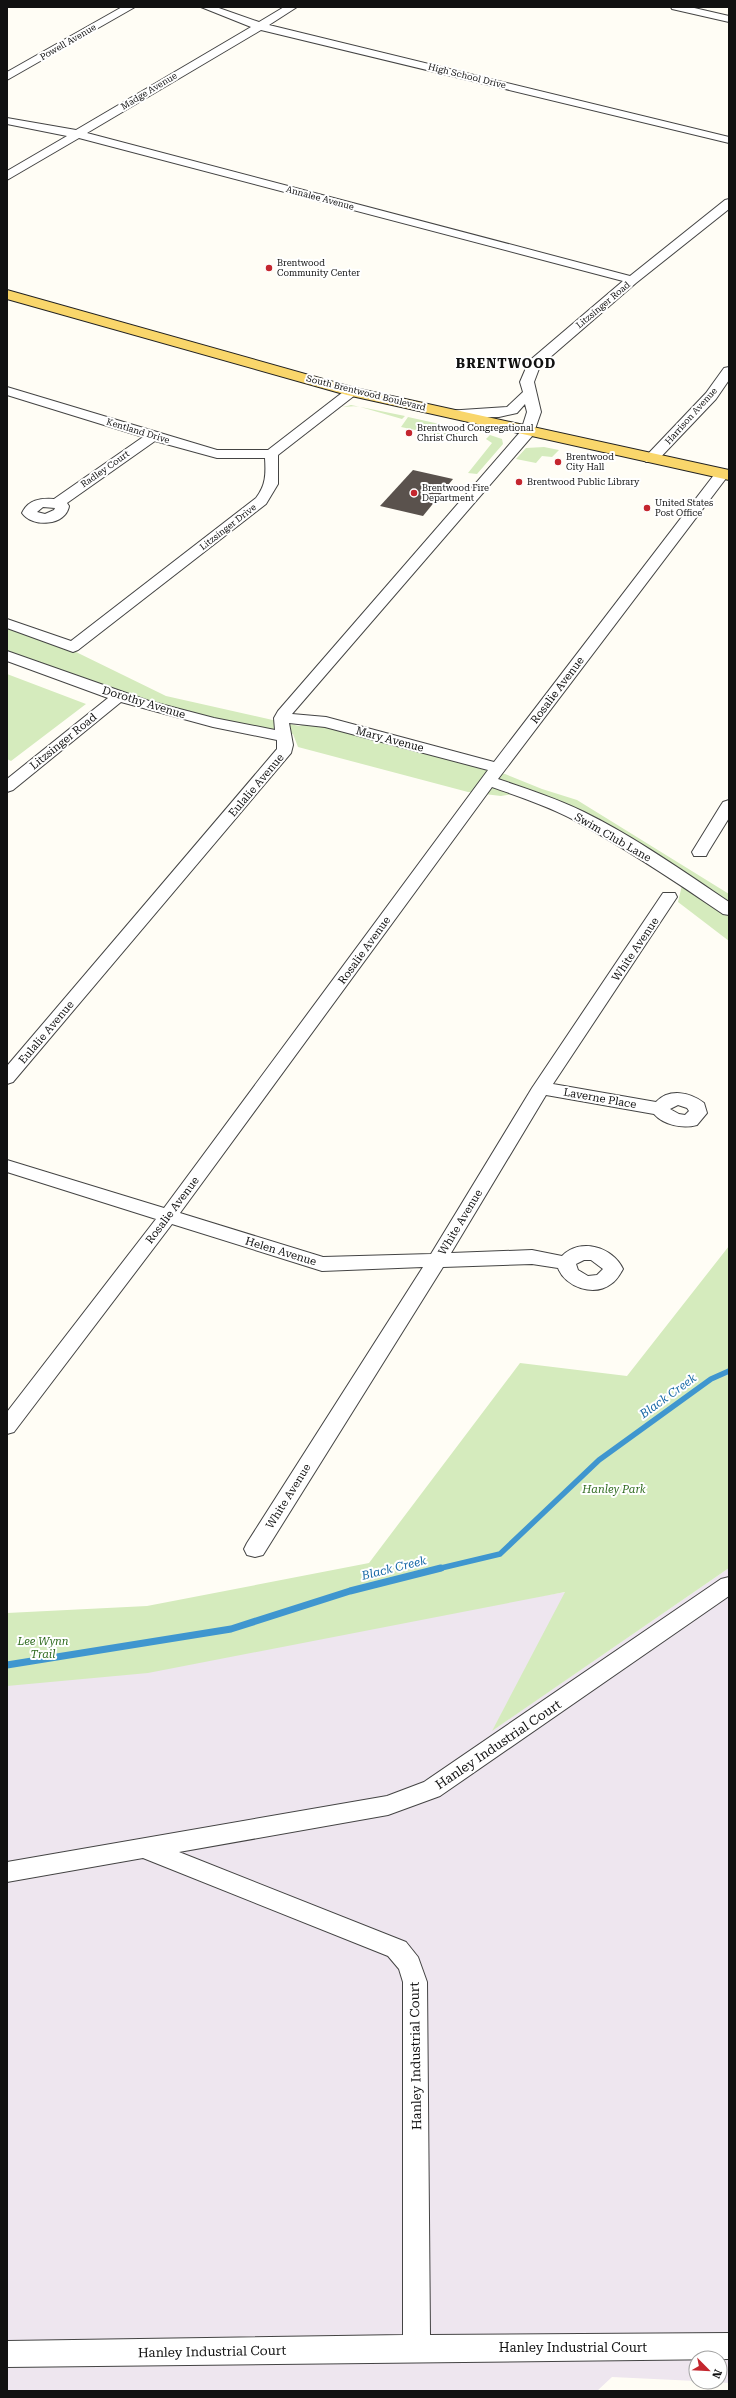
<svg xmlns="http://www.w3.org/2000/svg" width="736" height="2398" font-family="'Roboto Serif',serif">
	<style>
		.industrial { fill: #eee6ef }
		.green { fill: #d5ebbd }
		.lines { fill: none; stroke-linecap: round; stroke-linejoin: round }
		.stream-far1 { stroke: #3f96cf; stroke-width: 5.5 }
		.stream { stroke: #3f96cf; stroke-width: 7 }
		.building { fill: #5a524d }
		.minor-casing { stroke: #444; stroke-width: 2 }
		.major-casing { stroke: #222; stroke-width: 2 }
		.minor { fill: #fff; fill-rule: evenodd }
		.major { fill: #f9d66b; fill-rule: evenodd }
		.poi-dot { fill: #c4262e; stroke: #fff; stroke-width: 1.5 }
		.labels { text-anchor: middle; stroke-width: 4; stroke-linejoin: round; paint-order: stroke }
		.far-street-label { font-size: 9px; fill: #111; stroke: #fff }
		.far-poi-label { font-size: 9px; fill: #111; stroke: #fff; text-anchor: start }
		.street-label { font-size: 11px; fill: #111; stroke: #fff }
		.park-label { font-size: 11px; font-style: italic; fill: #2f6b1f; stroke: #fff }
		.water-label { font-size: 12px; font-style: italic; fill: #1768a6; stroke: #fff }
		.far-district-label { font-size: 13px; font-weight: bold; letter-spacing: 1px; fill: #111; stroke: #fff }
		.near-street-label { font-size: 13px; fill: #111; stroke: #fff }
	</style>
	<rect width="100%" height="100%" fill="#fffdf5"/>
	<path class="industrial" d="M 729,1568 L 729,2383 L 710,2382 L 720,2382 L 720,2358 L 696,2358 L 696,2381 L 612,2377 L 597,2391 L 7,2391 L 7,1680 L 566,1592 L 493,1730 Z"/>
	<path class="green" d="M 351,405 L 405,416 L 402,419 L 357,406 L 343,407 Z
		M 408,417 L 462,429 L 457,434 L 451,433 L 448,437 L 401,427 Z
		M 490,435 L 502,439 L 503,444 L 477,474 L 468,473 L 492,443 L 486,439 Z
		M 544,447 L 559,450 L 552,457 L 542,456 L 536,463 L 516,459 L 526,448 Z
		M 7,628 L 76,652 L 166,696 L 299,726 L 310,723 L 321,725 L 505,774 L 542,789 L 577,800 L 729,894 L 729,941 L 678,902 L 683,881 L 539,801 L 513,794 L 501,796 L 468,792 L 298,747 L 293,734 L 233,724 L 156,703 L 7,651 Z
		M 7,674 L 86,704 L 11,761 L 7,759 Z
		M 729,1246 L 729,1568 L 492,1731 L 565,1592 L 148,1673 L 7,1686 L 7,1613 L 147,1606 L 369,1563 L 520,1363 L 627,1376 Z"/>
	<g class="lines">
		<path class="stream-far1" d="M 437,1569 L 500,1554 L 599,1460 L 711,1379 L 729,1371"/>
		<path class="stream" d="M 7,1665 L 231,1629 L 350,1591 L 441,1568"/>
	</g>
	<path class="building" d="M 413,470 L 453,479 L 423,516 L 380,506 Z"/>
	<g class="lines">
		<g class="minor-casing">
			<path id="minor" d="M 122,7 L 135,7 L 7,80 L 7,72 Z
				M 201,7 L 216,7 L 259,22 L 284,7 L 297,7 L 269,25 L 729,137 L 729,143 L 261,30 L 87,133 L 630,276 L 725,200 L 729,199 L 729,209 L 636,283 L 540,366 L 534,382 L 541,412 L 533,435 L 292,714 L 326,717 L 494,762 L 717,471 L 727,471 L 729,474 L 727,477 L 498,779 C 527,789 556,798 584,812 C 633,836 683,871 729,902 L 729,915 L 723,914 C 675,881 625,848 574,820 C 548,806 520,797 492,787 L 180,1213 L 323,1257 L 431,1254 L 532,1088 L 663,893 L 675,893 L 677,897 L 553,1084 L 656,1102 C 669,1088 690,1092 704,1103 L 707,1113 L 697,1125 C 682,1129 664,1125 654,1114 L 546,1095 L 451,1253 L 532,1250 L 562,1256 C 580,1237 613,1247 623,1269 C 620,1274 617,1280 611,1284 C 594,1297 565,1287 558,1268 L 532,1264 L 443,1267 L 263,1555 L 255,1557 L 247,1555 L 244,1549 L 247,1543 L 423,1267 L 322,1271 L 172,1224 L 14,1432 L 7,1434 L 7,1412 L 156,1219 L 7,1172 L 7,1160 L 164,1208 L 488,770 L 325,727 L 289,723 L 293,745 L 291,753 L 13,1082 L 7,1084 L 7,1066 L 277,749 L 277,740 L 213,727 L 121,702 L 13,790 L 7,792 L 7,779 L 108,698 L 7,661 L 7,651 L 149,701 L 214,718 L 275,730 L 274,718 L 278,711 L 521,431 L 527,412 L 525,404 L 517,413 L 499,417 L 451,418 L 444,414 L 446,411 L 507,407 L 523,392 L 520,382 L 529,361 L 623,281 L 79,138 L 7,180 L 7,171 L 67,136 L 7,124 L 7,118 L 76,130 L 251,27 ZM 678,1105 L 687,1108 L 689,1111 L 685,1115 L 679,1114 L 670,1109 ZM 584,1260 L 591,1260 L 603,1269 L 597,1275 L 588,1276 L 578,1270 L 576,1264 Z
				M 671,7 L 690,7 L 729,16 L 729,22 L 672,9 Z
				M 729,367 L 729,380 L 716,399 L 656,462 L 646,462 L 644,459 L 646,456 L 706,393 L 724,368 Z
				M 7,387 L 217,450 L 268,450 L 347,389 L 352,388 L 359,392 L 278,455 L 278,484 L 266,504 L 78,650 L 73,652 L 7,628 L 7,619 L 71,641 L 256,498 C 266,485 266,474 265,458 L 217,458 L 155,441 L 67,503 L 69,506 C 66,526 32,528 22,513 C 28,500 40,498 54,499 L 143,437 L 7,395 ZM 43,507 L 55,508 L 54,510 L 45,514 L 37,512 Z
				M 729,800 L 729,818 L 708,852 L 706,856 L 694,856 L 692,852 L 721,805 L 723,802 Z
				M 729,1577 L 729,1596 L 440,1796 L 388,1815 L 179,1852 L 406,1942 L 418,1957 L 427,1982 L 430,2335 L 729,2333 L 729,2359 L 7,2367 L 7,2341 L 403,2335 L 403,1982 L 399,1969 L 388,1956 L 143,1858 L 7,1882 L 7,1862 L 387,1796 L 424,1782 L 721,1579 Z"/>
		</g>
		<g class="major-casing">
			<path id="major" d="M 7,290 L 355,388 L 729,470 L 729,480 L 347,395 L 7,299 Z"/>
		</g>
		<use href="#minor" class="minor"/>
		<use href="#major" class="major"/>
	</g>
	<g class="poi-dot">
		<circle cx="269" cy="268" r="4"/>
		<circle cx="409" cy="433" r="4"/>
		<circle cx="558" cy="462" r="4"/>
		<circle cx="519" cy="482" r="4"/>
		<circle cx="414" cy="493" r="4"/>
		<circle cx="647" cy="508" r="4"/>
	</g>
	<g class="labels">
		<g class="far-street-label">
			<text transform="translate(68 42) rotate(-30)" y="3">Powell Avenue</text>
			<text transform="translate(467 76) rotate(14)" y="3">High School Drive</text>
			<text transform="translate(149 91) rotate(-31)" y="3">Madge Avenue</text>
			<text transform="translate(320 198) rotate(15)" y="3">Annalee Avenue</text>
			<text transform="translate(603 305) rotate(-40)" y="3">Litzsinger Road</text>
			<text transform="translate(366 393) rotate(14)" y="3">South Brentwood Boulevard</text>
			<text transform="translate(691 416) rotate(-48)" y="3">Harrison Avenue</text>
			<text transform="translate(138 431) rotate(17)" y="3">Kentland Drive</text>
			<text transform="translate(105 469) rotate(-35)" y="3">Radley Court</text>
			<text transform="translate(228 527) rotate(-38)" y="3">Litzsinger Drive</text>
		</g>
		<g class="far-poi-label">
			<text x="277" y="266">Brentwood<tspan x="277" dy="10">Community Center</tspan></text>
			<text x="417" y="431">Brentwood Congregational<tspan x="417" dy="10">Christ Church</tspan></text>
			<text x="566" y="460">Brentwood<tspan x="566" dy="10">City Hall</tspan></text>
			<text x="527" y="485">Brentwood Public Library</text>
			<text x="422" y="491">Brentwood Fire<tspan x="422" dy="10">Department</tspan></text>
			<text x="655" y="506">United States<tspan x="655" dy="10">Post Office</tspan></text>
		</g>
		<g class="street-label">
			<text transform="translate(557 690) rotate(-53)" y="4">Rosalie Avenue</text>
			<text transform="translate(144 702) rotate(17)" y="4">Dorothy Avenue</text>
			<text transform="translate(390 739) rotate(15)" y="4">Mary Avenue</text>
			<text transform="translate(63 741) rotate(-39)" y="4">Litzsinger Road</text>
			<text transform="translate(256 785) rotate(-50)" y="4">Eulalie Avenue</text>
			<text transform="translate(613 837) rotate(30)" y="4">Swim Club Lane</text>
			<text transform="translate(635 949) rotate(-56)" y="4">White Avenue</text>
			<text transform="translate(364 950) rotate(-54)" y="4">Rosalie Avenue</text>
			<text transform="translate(46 1032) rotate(-50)" y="4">Eulalie Avenue</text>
			<text transform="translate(600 1098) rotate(10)" y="4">Laverne Place</text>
			<text transform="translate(172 1210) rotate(-53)" y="4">Rosalie Avenue</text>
			<text transform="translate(460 1222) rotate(-59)" y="4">White Avenue</text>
			<text transform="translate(281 1251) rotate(17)" y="4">Helen Avenue</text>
			<text transform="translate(288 1496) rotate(-58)" y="4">White Avenue</text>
		</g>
		<g class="park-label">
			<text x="614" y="1493">Hanley Park</text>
			<text x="43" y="1645">Lee Wynn<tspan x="43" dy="13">Trail</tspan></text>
		</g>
		<g class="water-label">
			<text transform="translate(668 1396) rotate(-36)" y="4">Black Creek</text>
			<text transform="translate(394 1568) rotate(-14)" y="4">Black Creek</text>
		</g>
		<g class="far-district-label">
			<text x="506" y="368">BRENTWOOD</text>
		</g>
		<g class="near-street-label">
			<text transform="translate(498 1744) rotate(-34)" y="5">Hanley Industrial Court</text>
			<text transform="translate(415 2056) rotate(-91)" y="5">Hanley Industrial Court</text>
			<text x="573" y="2352">Hanley Industrial Court</text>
			<text transform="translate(212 2351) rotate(-1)" y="5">Hanley Industrial Court</text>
		</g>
	</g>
	<rect width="736" height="2398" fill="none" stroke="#111111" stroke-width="16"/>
	<g transform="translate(708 2370) rotate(114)"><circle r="19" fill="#ffffff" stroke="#a0a0a0"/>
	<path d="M0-3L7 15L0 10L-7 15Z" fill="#c4262e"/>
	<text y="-6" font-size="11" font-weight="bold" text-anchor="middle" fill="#111111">N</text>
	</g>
</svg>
